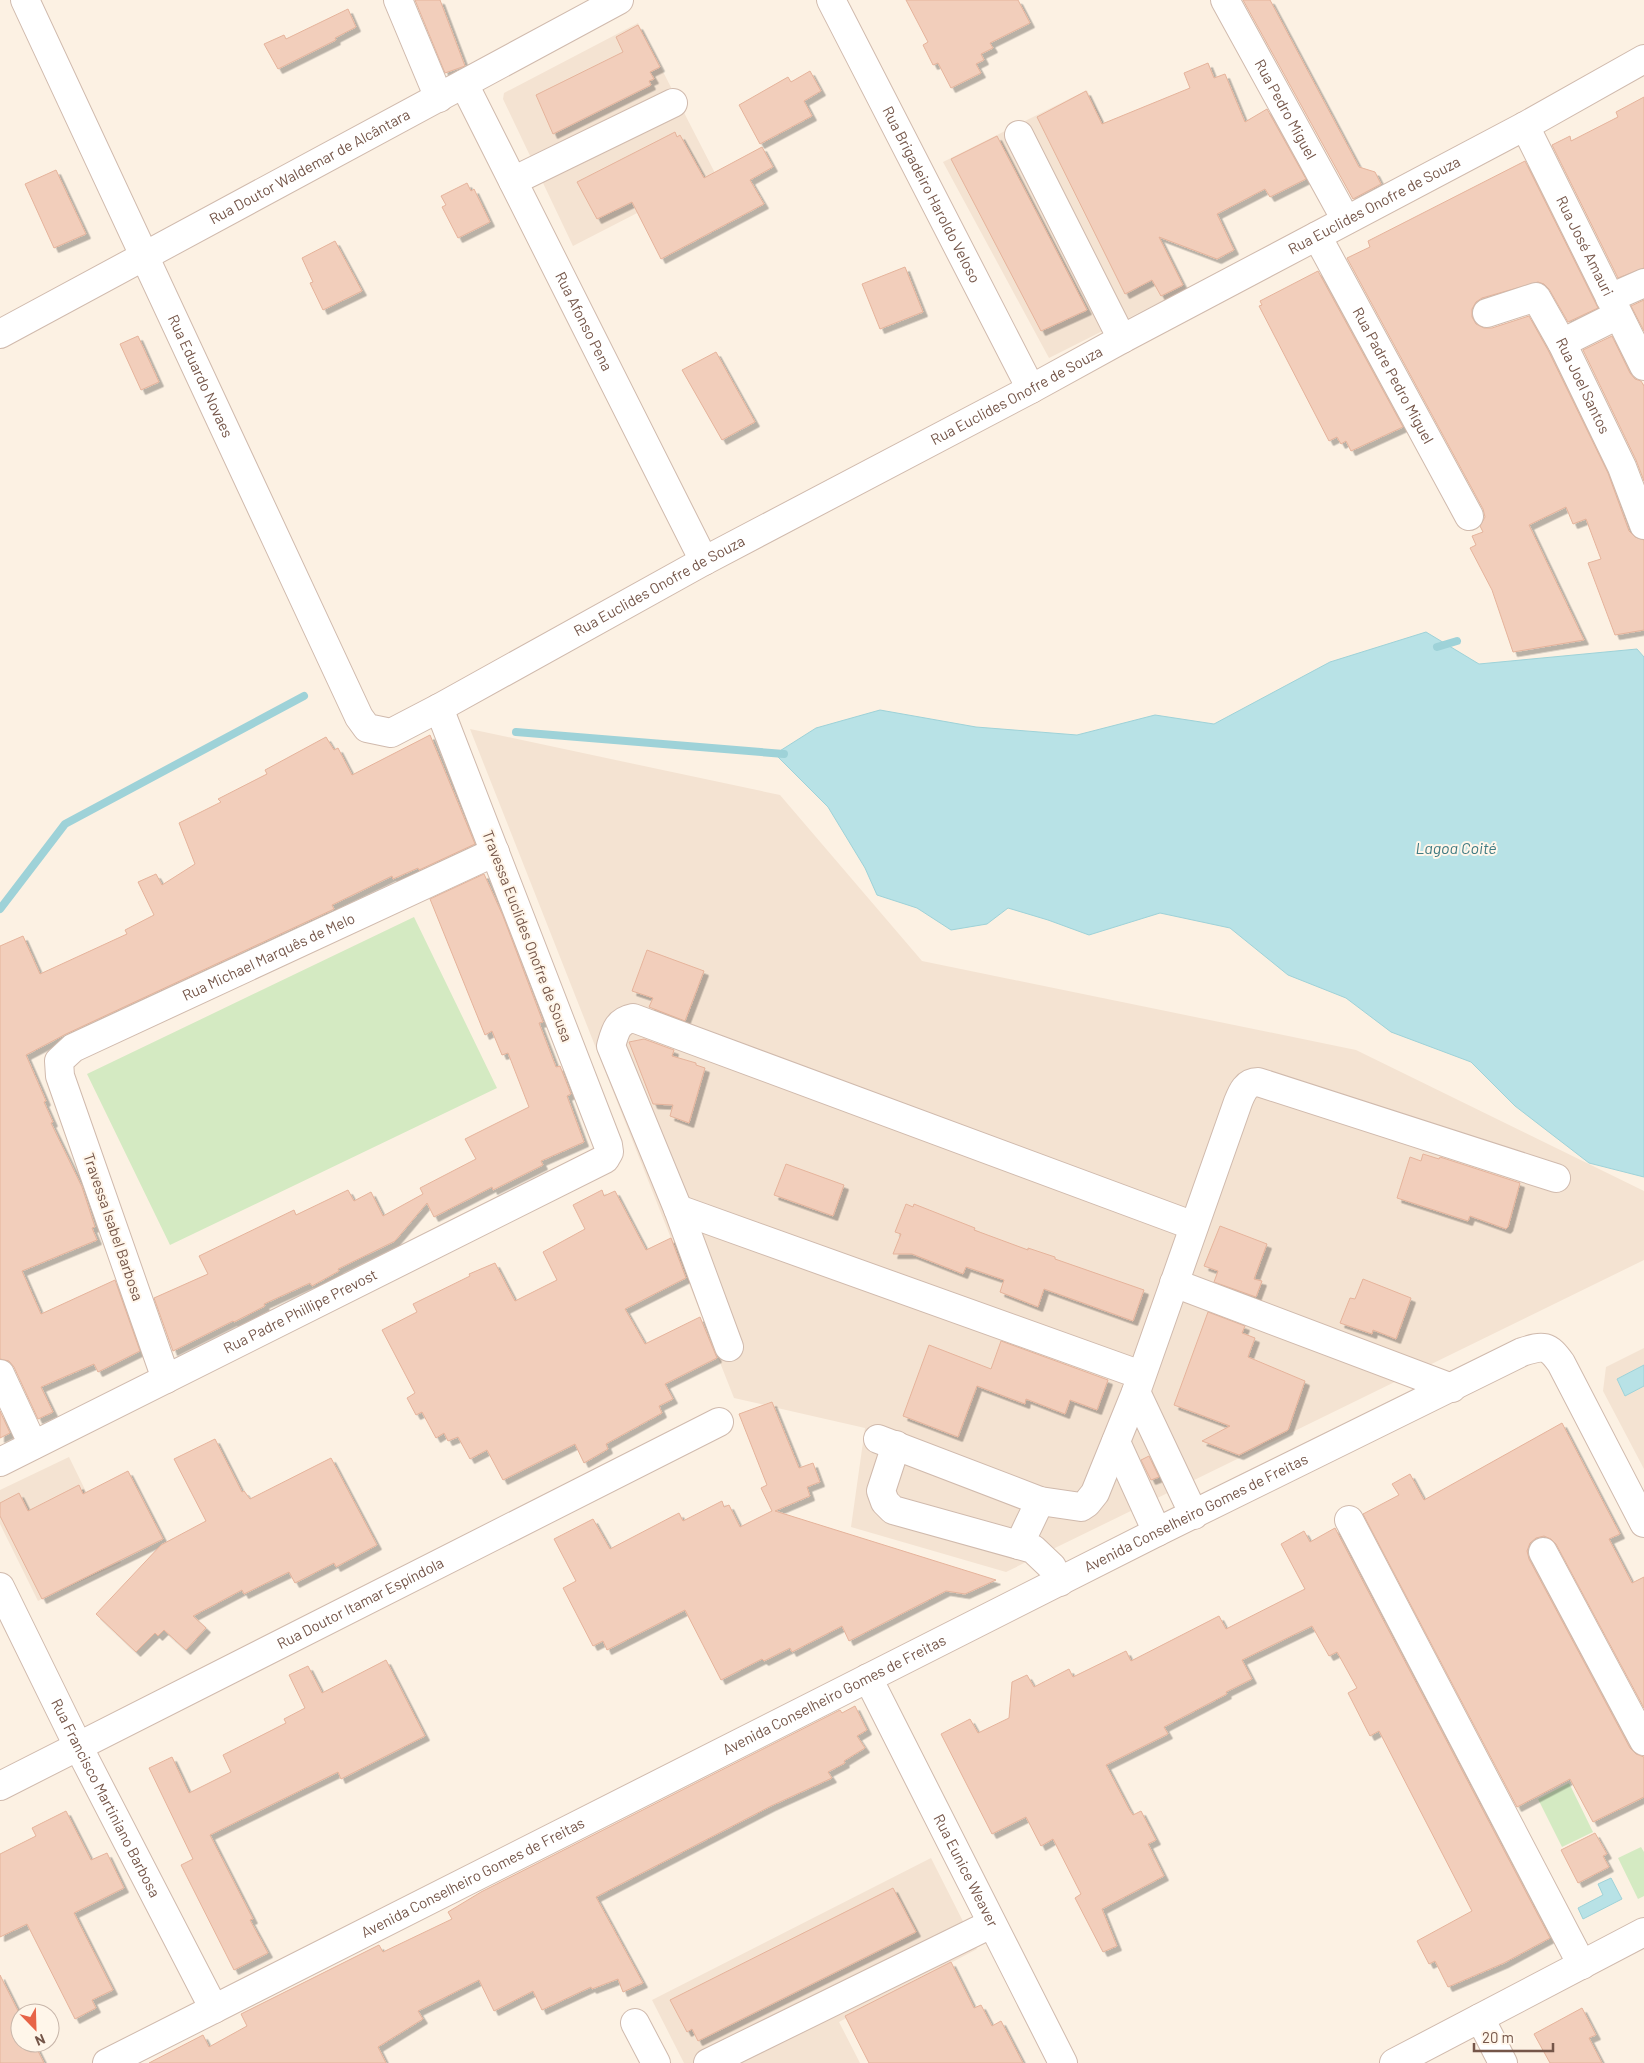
<svg xmlns="http://www.w3.org/2000/svg" width="1644" height="2063" font-family="Barlow,sans-serif">
	<style>
		.residential { fill: #f4e3d2 }
		.green { fill: #d4eac2 }
		.water { fill: #b8e2e6; stroke: #9ed2d8 }
		.lines { fill: none; stroke-linecap: round; stroke-linejoin: round }
		.stream { stroke: #9ed2d8; stroke-width: 8 }
		.building { fill: #f2cebb; stroke: #e5b39b; filter: url(#shadow) }
		.minor-casing { stroke: #d0baad; stroke-width: 30 }
		.minor { stroke: #fff; stroke-width: 28 }
		.labels { text-anchor: middle; stroke-width: 4; stroke-linejoin: round; paint-order: stroke }
		.street-label { font-size: 15px; fill: #755649; stroke: #fff6ea }
		.water-label { font-size: 16px; font-style: italic; fill: #3f7a82; stroke: #fff6ea }
	</style>
	<defs>
		<filter id="shadow"><feDropShadow dx="4.5" dy="4.5" stdDeviation="0" flood-color="#0004"/></filter>
	</defs>
	<rect width="100%" height="100%" fill="#fcf1e3"/>
	<path class="residential" d="M 638,23 L 715,173 L 573,246 L 503,99 L 504,93 Z
		M 1087,90 L 1186,289 L 1049,358 L 943,162 Z
		M 470,729 L 780,795 L 922,961 L 1356,1050 L 1644,1191 L 1644,1260 L 1006,1572 L 851,1527 L 865,1428 L 734,1398 Z
		M 1644,1348 L 1644,1469 L 1603,1391 L 1606,1367 Z
		M 69,1457 L 121,1563 L 38,1601 L 0,1524 L 0,1490 Z
		M 931,1858 L 977,1949 L 839,2022 L 860,2063 L 684,2063 L 652,2000 Z"/>
	<path class="green" d="M 414,917 L 497,1088 L 170,1245 L 87,1074 Z
		M 1569,1783 L 1593,1832 L 1562,1847 L 1538,1799 Z
		M 1641,1847 L 1644,1852 L 1644,1896 L 1638,1899 L 1618,1858 Z"/>
	<path class="water" d="M 1426,632 L 1479,664 L 1637,649 L 1644,657 L 1644,1177 L 1589,1163 L 1515,1106 L 1471,1062 L 1391,1032 L 1346,998 L 1288,975 L 1230,928 L 1160,913 L 1089,935 L 1048,920 L 1008,908 L 987,924 L 951,930 L 917,908 L 877,895 L 865,868 L 828,807 L 775,754 L 816,728 L 880,710 L 976,727 L 1077,735 L 1155,715 L 1214,724 L 1330,662 Z
		M 1644,1365 L 1644,1386 L 1625,1396 L 1617,1379 Z
		M 1611,1878 L 1622,1899 L 1583,1919 L 1578,1908 L 1603,1895 L 1598,1884 Z"/>
	<g class="lines">
		<path class="stream" d="M 1437,647 L 1457,641
			M 516,732 L 784,754
			M 0,909 L 65,824 L 304,696"/>
	</g>
	<path class="building" d="M 415,0 L 440,0 L 465,66 L 445,73 Z
		M 906,0 L 1018,0 L 1030,23 L 990,43 L 993,48 L 981,54 L 984,60 L 976,64 L 981,73 L 951,88 L 938,63 L 933,65 L 923,45 L 928,42 Z
		M 1243,0 L 1270,0 L 1359,167 L 1375,172 L 1381,184 L 1353,199 Z
		M 348,9 L 356,27 L 335,38 L 336,40 L 278,69 L 264,44 L 284,35 L 286,39 Z
		M 638,25 L 660,67 L 650,72 L 654,79 L 649,81 L 651,85 L 553,134 L 536,95 L 623,52 L 616,37 Z
		M 1208,63 L 1214,78 L 1225,74 L 1245,122 L 1267,109 L 1306,179 L 1270,197 L 1265,189 L 1217,214 L 1234,250 L 1217,259 L 1159,237 L 1183,285 L 1161,296 L 1152,280 L 1125,294 L 1037,117 L 1086,91 L 1102,124 L 1190,88 L 1184,73 Z
		M 810,71 L 821,91 L 804,101 L 812,116 L 760,144 L 739,105 L 788,77 L 791,82 Z
		M 1644,97 L 1644,268 L 1618,278 L 1552,145 L 1570,136 L 1571,141 L 1618,117 L 1616,112 Z
		M 675,132 L 677,137 L 680,135 L 704,178 L 762,147 L 773,167 L 750,180 L 764,204 L 661,259 L 632,202 L 597,219 L 577,182 Z
		M 997,136 L 1087,310 L 1041,331 L 951,159 Z
		M 1525,161 L 1598,308 L 1568,322 L 1549,289 L 1544,284 L 1538,282 L 1482,298 L 1476,302 L 1472,309 L 1472,317 L 1476,324 L 1484,328 L 1492,328 L 1529,316 L 1548,350 L 1608,473 L 1629,531 L 1635,537 L 1644,540 L 1644,630 L 1615,635 L 1588,563 L 1601,559 L 1586,519 L 1573,524 L 1566,507 L 1529,525 L 1584,640 L 1513,652 L 1492,590 L 1470,548 L 1476,545 L 1472,536 L 1483,532 L 1480,526 L 1485,517 L 1483,509 L 1347,258 L 1370,247 L 1368,241 Z
		M 56,170 L 86,234 L 54,248 L 25,184 Z
		M 467,183 L 471,191 L 474,189 L 490,222 L 458,238 L 442,207 L 446,205 L 441,196 Z
		M 335,241 L 362,291 L 323,310 L 310,283 L 313,282 L 302,258 Z
		M 905,267 L 923,312 L 880,329 L 862,284 Z
		M 1318,271 L 1403,427 L 1351,451 L 1346,441 L 1341,444 L 1337,437 L 1329,441 L 1259,306 L 1262,305 L 1260,301 Z
		M 1644,300 L 1644,331 L 1631,306 Z
		M 138,336 L 159,382 L 141,390 L 120,344 Z
		M 1612,336 L 1630,373 L 1635,379 L 1641,381 L 1644,386 L 1644,481 L 1636,460 L 1583,350 Z
		M 716,352 L 755,422 L 722,440 L 682,370 Z
		M 430,735 L 475,844 L 419,870 L 418,868 L 393,879 L 392,876 L 332,905 L 334,909 L 66,1034 L 26,1055 L 46,1101 L 44,1102 L 53,1122 L 51,1123 L 82,1187 L 95,1227 L 92,1228 L 97,1240 L 22,1271 L 41,1314 L 115,1280 L 140,1351 L 98,1372 L 94,1364 L 41,1387 L 53,1412 L 38,1419 L 14,1367 L 9,1361 L 0,1359 L 0,946 L 23,936 L 40,974 L 127,934 L 125,930 L 154,915 L 138,882 L 156,874 L 162,885 L 195,864 L 179,823 L 221,802 L 218,799 L 267,774 L 265,770 L 326,737 L 334,750 L 338,748 L 352,775 Z
		M 484,874 L 503,916 L 543,1022 L 539,1023 L 556,1067 L 560,1066 L 571,1094 L 567,1096 L 584,1142 L 541,1161 L 543,1165 L 493,1190 L 492,1187 L 434,1217 L 427,1203 L 395,1241 L 338,1269 L 339,1271 L 312,1286 L 310,1283 L 264,1304 L 265,1306 L 234,1322 L 233,1321 L 173,1351 L 154,1298 L 208,1274 L 199,1256 L 294,1210 L 296,1215 L 348,1190 L 354,1201 L 371,1192 L 383,1216 L 423,1194 L 420,1188 L 476,1159 L 465,1139 L 529,1107 L 508,1053 L 502,1055 L 492,1031 L 485,1035 L 430,899 Z
		M 647,950 L 704,971 L 685,1021 L 649,1007 L 653,998 L 632,991 Z
		M 644,1039 L 674,1050 L 672,1056 L 696,1063 L 696,1065 L 705,1068 L 689,1123 L 670,1116 L 673,1105 L 653,1104 L 629,1042 Z
		M 1423,1154 L 1439,1159 L 1440,1157 L 1520,1183 L 1508,1227 L 1506,1229 L 1470,1216 L 1468,1221 L 1397,1198 L 1410,1157 L 1421,1161 Z
		M 786,1164 L 844,1185 L 833,1216 L 774,1195 Z
		M 602,1190 L 604,1196 L 615,1191 L 646,1250 L 671,1238 L 686,1278 L 625,1309 L 645,1344 L 700,1317 L 717,1358 L 665,1384 L 673,1399 L 659,1406 L 662,1413 L 606,1444 L 608,1449 L 584,1463 L 575,1444 L 503,1480 L 487,1450 L 470,1459 L 458,1437 L 448,1441 L 444,1433 L 436,1438 L 422,1412 L 416,1415 L 407,1398 L 415,1393 L 382,1330 L 417,1312 L 413,1304 L 470,1276 L 469,1274 L 495,1263 L 515,1301 L 557,1280 L 543,1252 L 585,1229 L 573,1205 Z
		M 906,1204 L 913,1207 L 914,1204 L 975,1228 L 974,1230 L 1028,1250 L 1028,1248 L 1055,1257 L 1055,1259 L 1144,1290 L 1133,1321 L 1044,1289 L 1038,1307 L 1000,1292 L 1004,1280 L 966,1267 L 963,1274 L 912,1254 L 893,1254 L 901,1234 L 895,1232 Z
		M 1220,1226 L 1267,1244 L 1254,1279 L 1262,1281 L 1256,1297 L 1214,1282 L 1218,1271 L 1204,1266 Z
		M 1363,1279 L 1411,1298 L 1396,1339 L 1373,1330 L 1372,1334 L 1340,1323 L 1350,1298 L 1355,1299 Z
		M 1208,1312 L 1245,1326 L 1242,1333 L 1255,1338 L 1248,1357 L 1305,1381 L 1288,1430 L 1239,1455 L 1202,1441 L 1230,1426 L 1174,1405 Z
		M 1001,1341 L 1108,1380 L 1097,1410 L 1070,1400 L 1065,1414 L 1026,1399 L 1025,1404 L 977,1386 L 958,1437 L 903,1416 L 929,1345 L 991,1369 Z
		M 772,1402 L 799,1468 L 813,1463 L 820,1482 L 807,1487 L 810,1496 L 775,1511 L 996,1580 L 965,1594 L 946,1591 L 849,1641 L 842,1626 L 792,1652 L 790,1648 L 764,1661 L 762,1659 L 721,1680 L 685,1610 L 607,1650 L 603,1641 L 593,1646 L 563,1588 L 576,1581 L 554,1539 L 593,1519 L 610,1549 L 679,1513 L 683,1521 L 722,1501 L 724,1507 L 729,1505 L 740,1527 L 772,1511 L 761,1488 L 767,1485 L 739,1414 Z
		M 0,1411 L 10,1433 L 0,1438 Z
		M 1562,1423 L 1620,1534 L 1609,1539 L 1632,1583 L 1644,1577 L 1644,1708 L 1556,1544 L 1551,1539 L 1544,1536 L 1536,1538 L 1530,1543 L 1527,1551 L 1529,1559 L 1630,1748 L 1636,1754 L 1644,1757 L 1644,1797 L 1593,1822 L 1570,1779 L 1517,1807 L 1363,1514 L 1399,1495 L 1392,1484 L 1410,1474 L 1424,1500 Z
		M 215,1439 L 242,1492 L 244,1491 L 250,1499 L 331,1458 L 377,1545 L 336,1567 L 334,1563 L 295,1583 L 289,1572 L 244,1594 L 242,1590 L 193,1616 L 206,1628 L 186,1650 L 164,1630 L 158,1636 L 155,1633 L 136,1652 L 96,1614 L 161,1545 L 206,1521 L 174,1459 Z
		M 1149,1456 L 1159,1477 L 1151,1480 L 1141,1460 Z
		M 128,1471 L 163,1539 L 42,1599 L 0,1516 L 0,1503 L 19,1493 L 28,1511 L 79,1485 L 83,1494 Z
		M 1335,1528 L 1550,1938 L 1504,1963 L 1448,1987 L 1435,1961 L 1429,1964 L 1417,1941 L 1472,1911 L 1379,1731 L 1370,1736 L 1348,1693 L 1357,1688 L 1337,1652 L 1329,1656 L 1312,1626 L 1242,1660 L 1252,1679 L 1226,1692 L 1227,1694 L 1164,1727 L 1168,1734 L 1106,1765 L 1129,1809 L 1133,1815 L 1141,1811 L 1156,1840 L 1148,1844 L 1164,1876 L 1102,1909 L 1117,1946 L 1103,1952 L 1075,1898 L 1081,1894 L 1053,1839 L 1041,1846 L 1026,1817 L 992,1834 L 941,1734 L 970,1719 L 978,1733 L 1009,1718 L 1012,1682 L 1027,1675 L 1034,1687 L 1069,1669 L 1073,1677 L 1126,1651 L 1131,1661 L 1219,1616 L 1226,1629 L 1305,1589 L 1281,1544 L 1304,1531 L 1310,1542 Z
		M 386,1660 L 425,1736 L 341,1779 L 338,1772 L 210,1835 L 253,1919 L 250,1920 L 268,1953 L 234,1970 L 181,1865 L 193,1859 L 149,1768 L 172,1757 L 189,1793 L 231,1772 L 223,1755 L 286,1723 L 284,1719 L 305,1708 L 289,1675 L 308,1666 L 322,1693 Z
		M 855,1706 L 867,1730 L 857,1736 L 865,1748 L 844,1761 L 845,1763 L 828,1772 L 832,1778 L 771,1806 L 596,1897 L 643,1983 L 623,1992 L 618,1979 L 592,1989 L 591,1987 L 542,2010 L 533,1991 L 494,2011 L 479,1980 L 418,2011 L 423,2019 L 378,2047 L 386,2063 L 149,2063 L 203,2035 L 209,2047 L 247,2026 L 241,2014 L 379,1945 L 383,1952 L 452,1919 L 448,1912 L 481,1892 L 840,1710 L 842,1713 Z
		M 66,1811 L 91,1860 L 107,1853 L 124,1888 L 74,1913 L 113,1990 L 92,2000 L 96,2008 L 75,2019 L 27,1924 L 0,1937 L 0,1854 L 36,1836 L 32,1828 Z
		M 1595,1833 L 1607,1854 L 1603,1856 L 1609,1867 L 1578,1883 L 1561,1850 Z
		M 893,1888 L 916,1932 L 698,2041 L 692,2029 L 687,2032 L 670,2000 Z
		M 951,1962 L 974,2008 L 981,2005 L 992,2026 L 1001,2021 L 1023,2063 L 869,2063 L 845,2016 Z
		M 0,1975 L 20,2015 L 20,2043 L 34,2043 L 44,2063 L 0,2063 Z
		M 1582,2008 L 1596,2035 L 1589,2038 L 1602,2063 L 1550,2063 L 1534,2034 Z"/>
	<g class="lines">
		<g class="minor-casing">
			<g id="minor">
				<path id="s1" d="M 25,0 L 359,717 L 367,728 L 391,733 L 439,708 L 704,561 L 1031,389 L 1122,339 L 1525,126 L 1644,59"/>
				<path d="M 398,0 L 439,98"/>
				<path id="s2" d="M 831,0 L 1031,389"/>
				<path id="s3" d="M 1225,0 L 1346,220"/>
				<path id="s4" d="M 464,84 L 704,561"/>
				<path id="s5" d="M 1525,126 L 1644,366"/>
				<path d="M 1019,135 L 1122,339"/>
				<path d="M 513,181 L 673,103"/>
				<path id="s6" d="M 1317,236 L 1469,516"/>
				<path d="M 1610,298 L 1644,283"/>
				<path id="s7" d="M 1487,313 L 1536,297 L 1562,343 L 1622,467 L 1644,525"/>
				<path id="s8" d="M 0,334 L 619,0"/>
				<path d="M 1562,343 L 1618,315"/>
				<path d="M 678,1209 L 1141,1375"/>
				<path d="M 1174,1283 L 1452,1388"/>
				<path d="M 729,1347 L 678,1209 L 611,1046 C 615,1032 617,1021 633,1018 L 1194,1226"/>
				<path d="M 0,1374 L 33,1445"/>
				<path id="s9" d="M 166,1379 L 60,1076 L 59,1061 L 73,1048 L 495,852"/>
				<path d="M 1136,1392 L 1194,1515"/>
				<path d="M 878,1439 L 1040,1501 L 1081,1507 L 1087,1503 L 1095,1493 L 1136,1392 L 1238,1102 C 1242,1092 1246,1082 1258,1082 L 1556,1178"/>
				<path d="M 1116,1442 L 1157,1532"/>
				<path d="M 896,1445 L 881,1491 L 885,1502 L 893,1510 L 1033,1549 L 1052,1567 L 1060,1582"/>
				<path id="s10" d="M 0,1462 L 605,1159 L 609,1152 L 608,1145 L 439,708"/>
				<path d="M 1349,1520 L 1582,1965"/>
				<path d="M 1019,1545 L 1040,1501"/>
				<path d="M 1543,1552 L 1644,1741"/>
				<path id="s11" d="M 0,1587 L 78,1746 L 214,2009"/>
				<path id="s12" d="M 868,1678 L 1063,2063"/>
				<path id="s13" d="M 0,1786 L 719,1422"/>
				<path d="M 1480,2018 L 1503,2063"/>
				<path d="M 635,2023 L 656,2063"/>
				<path id="s14" d="M 107,2063 L 1157,1532 L 1522,1352 C 1544,1345 1548,1345 1561,1363 L 1644,1523"/>
				<path d="M 708,2063 L 991,1924"/>
				<path d="M 1394,2063 L 1644,1932"/>
			</g>
		</g>
		<use href="#minor" class="minor"/>
	</g>
	<g class="labels">
		<g class="street-label">
			<text dy="5" stroke="none"><textPath href="#s3" startOffset="125">Rua Pedro Miguel</textPath></text>
			<text dy="5" stroke="none"><textPath href="#s8" startOffset="352">Rua Doutor Waldemar de Alcântara</textPath></text>
			<text dy="5" stroke="none"><textPath href="#s2" startOffset="219">Rua Brigadeiro Haroldo Veloso</textPath></text>
			<text dy="5" stroke="none"><textPath href="#s1" startOffset="1945">Rua Euclides Onofre de Souza</textPath></text>
			<text dy="5" stroke="none"><textPath href="#s5" startOffset="134">Rua José Amauri</textPath></text>
			<text dy="5" stroke="none"><textPath href="#s4" startOffset="266">Rua Afonso Pena</textPath></text>
			<text dy="5" stroke="none"><textPath href="#s1" startOffset="415">Rua Eduardo Novaes</textPath></text>
			<text dy="5" stroke="none"><textPath href="#s6" startOffset="159">Rua Padre Pedro Miguel</textPath></text>
			<text dy="5" stroke="none"><textPath href="#s7" startOffset="152">Rua Joel Santos</textPath></text>
			<text dy="5" stroke="none"><textPath href="#s1" startOffset="1540">Rua Euclides Onofre de Souza</textPath></text>
			<text dy="5" stroke="none"><textPath href="#s1" startOffset="1135">Rua Euclides Onofre de Souza</textPath></text>
			<text transform="translate(527 936) rotate(69)" y="5">Travessa Euclides Onofre de Sousa</text>
			<text dy="5" stroke="none"><textPath href="#s9" startOffset="571">Rua Michael Marquês de Melo</textPath></text>
			<text transform="translate(113 1227) rotate(71)" y="5">Travessa Isabel Barbosa</text>
			<text dy="5" stroke="none"><textPath href="#s10" startOffset="336">Rua Padre Phillipe Prevost</textPath></text>
			<text dy="5" stroke="none"><textPath href="#s14" startOffset="1220">Avenida Conselheiro Gomes de Freitas</textPath></text>
			<text dy="5" stroke="none"><textPath href="#s13" startOffset="404">Rua Doutor Itamar Espíndola</textPath></text>
			<text dy="5" stroke="none"><textPath href="#s14" startOffset="815">Avenida Conselheiro Gomes de Freitas</textPath></text>
			<text dy="5" stroke="none"><textPath href="#s11" startOffset="236">Rua Francisco Martiniano Barbosa</textPath></text>
			<text dy="5" stroke="none"><textPath href="#s12" startOffset="216">Rua Eunice Weaver</textPath></text>
			<text dy="5" stroke="none"><textPath href="#s14" startOffset="410">Avenida Conselheiro Gomes de Freitas</textPath></text>
		</g>
		<g class="water-label">
			<text x="1456" y="854">Lagoa Coité</text>
		</g>
	</g>
	<g transform="translate(35 2028) rotate(157)"><circle r="24" fill="#fff6ea" stroke="#c8b6aa"/>
	<path d="M0-4L9 19L0 12L-9 19Z" fill="#e76347"/>
	<text y="-8" font-size="14" font-weight="bold" text-anchor="middle" fill="#755649">N</text>
	</g>
	<path d="M1474 2043v8h79v-8" fill="none" stroke="#755649" stroke-width="2.5"/>
	<text x="1482" y="2043" font-size="15" fill="#755649" stroke="#fff6ea" stroke-width="4" paint-order="stroke">20 m</text>
</svg>
